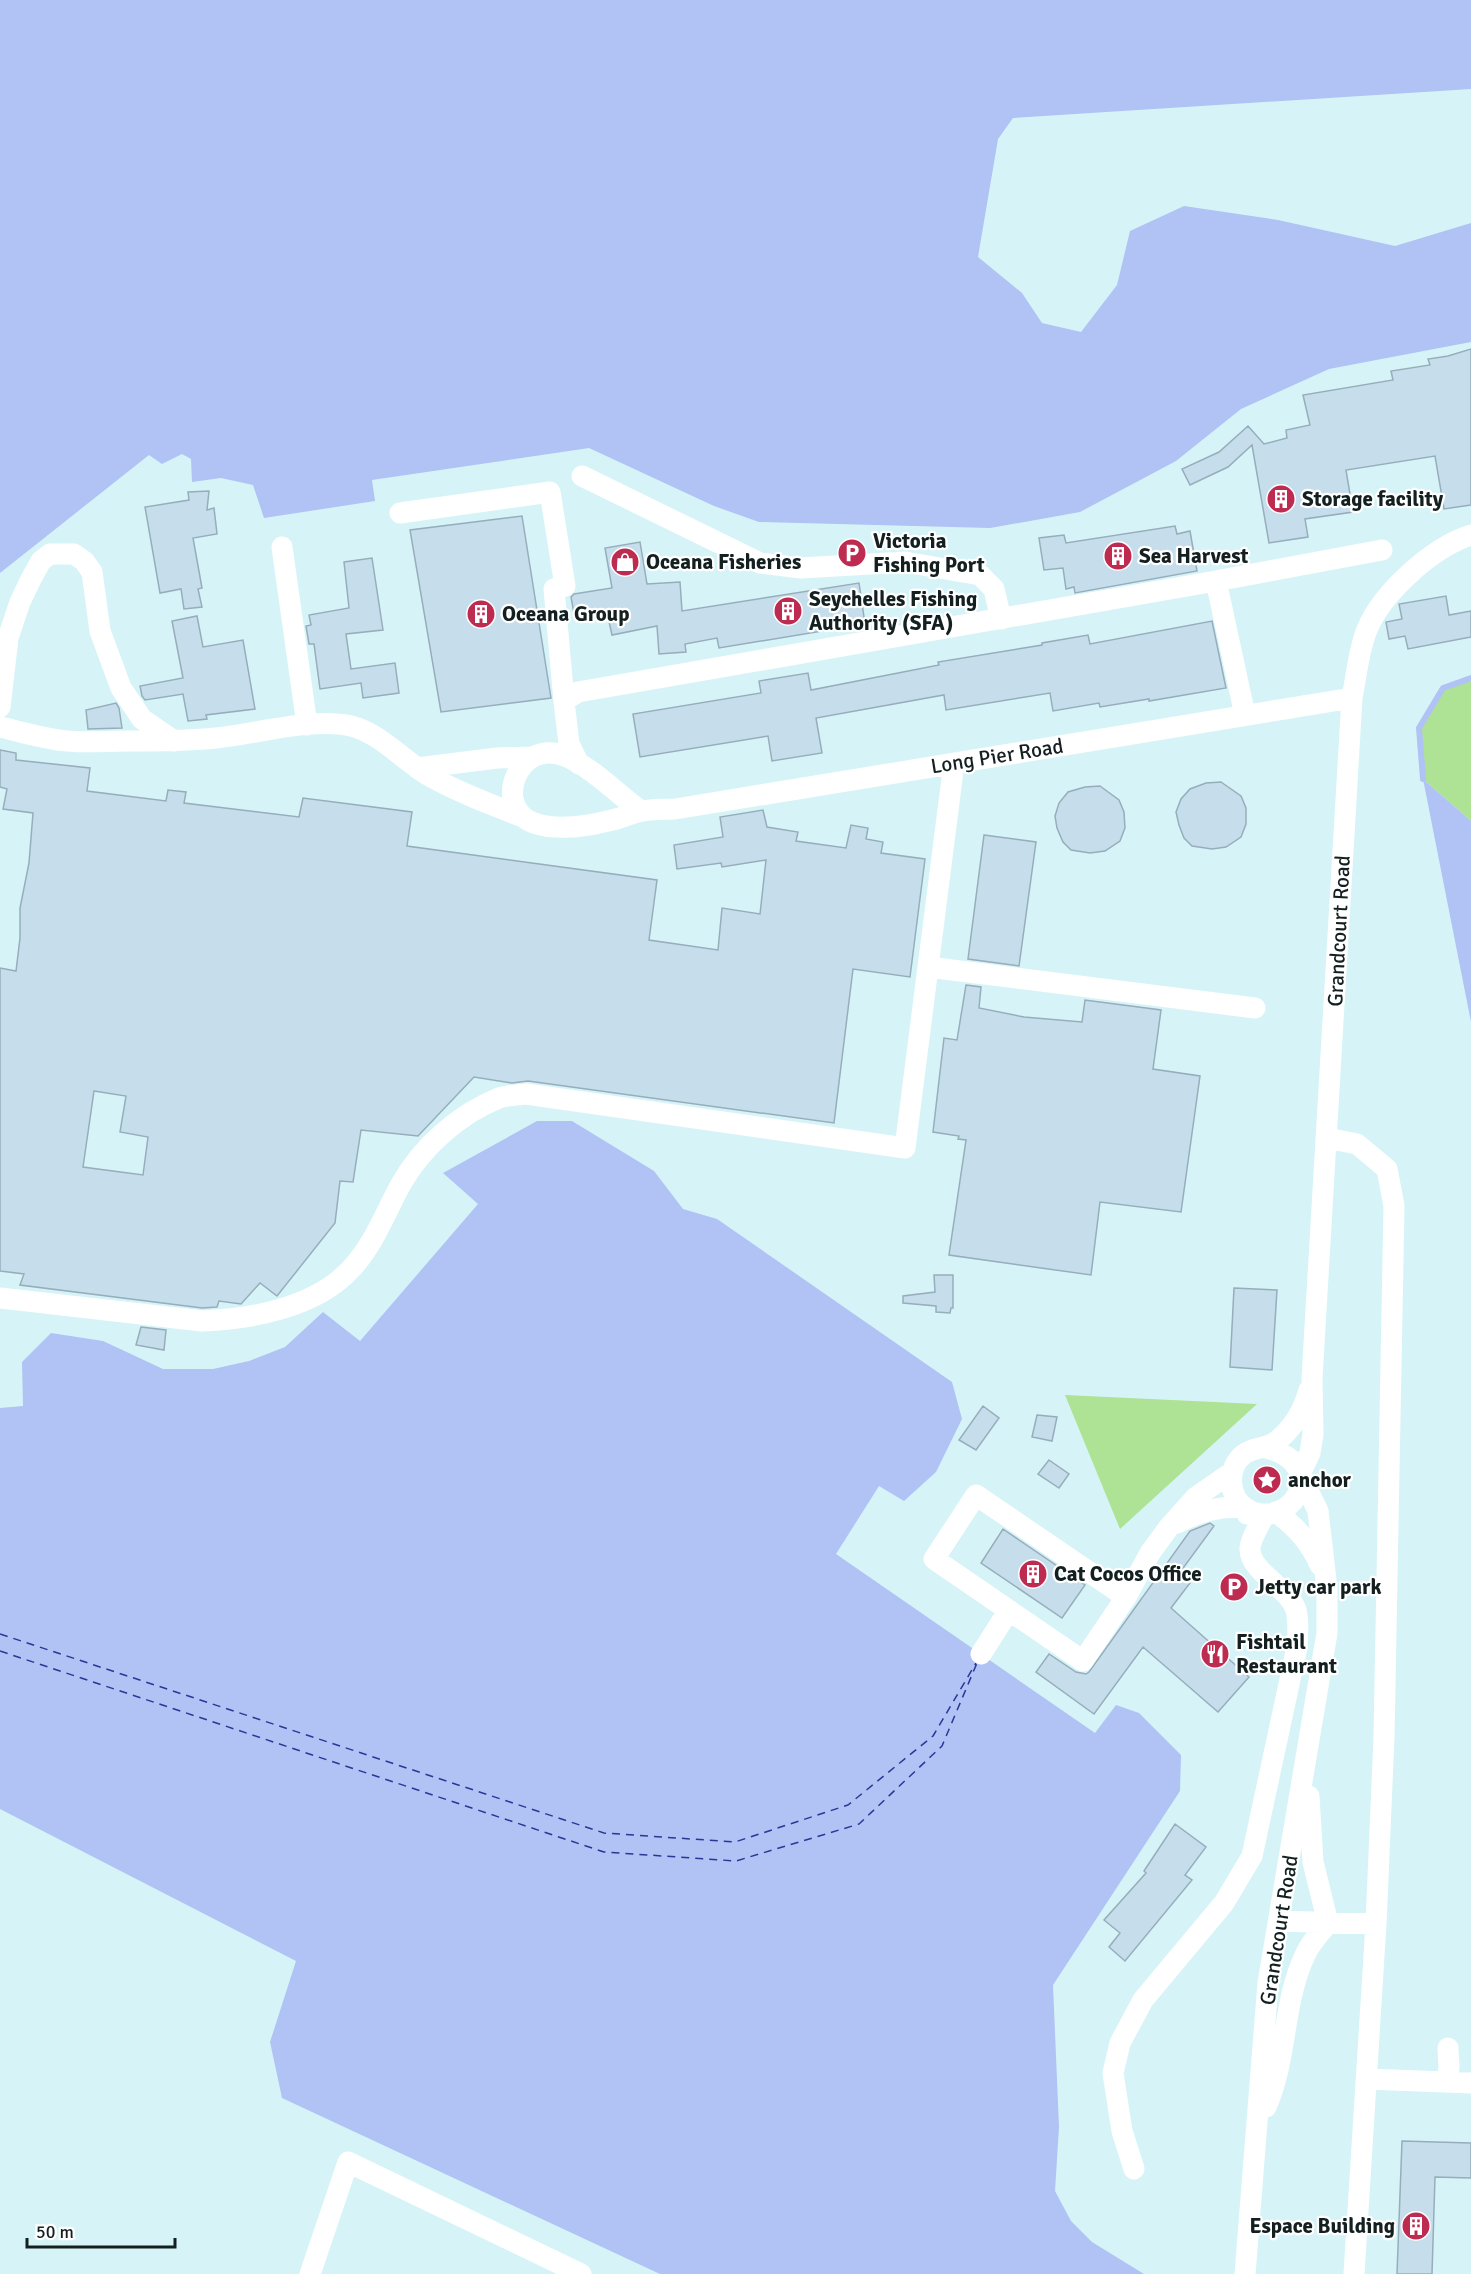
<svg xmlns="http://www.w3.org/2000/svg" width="1471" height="2274" font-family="Signika,sans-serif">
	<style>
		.green { fill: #aee295 }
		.water { fill: #b1c2f5 }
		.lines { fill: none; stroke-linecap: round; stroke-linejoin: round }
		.stream { stroke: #b1c2f5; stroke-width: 6 }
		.ferry { stroke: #293796; stroke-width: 1.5; stroke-dasharray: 8 6; stroke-linecap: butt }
		.building { fill: #c6ddec; stroke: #97adbb; stroke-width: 1.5; fill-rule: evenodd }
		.minor { stroke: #fff; stroke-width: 21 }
		.labels { text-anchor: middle; stroke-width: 4.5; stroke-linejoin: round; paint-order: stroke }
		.poi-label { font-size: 21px; font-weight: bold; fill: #141f20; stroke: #fff; text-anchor: start }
		.street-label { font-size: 21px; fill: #141f20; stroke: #fff }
	</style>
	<rect width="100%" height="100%" fill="#d6f4f7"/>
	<path class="green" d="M 1471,678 L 1471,821 L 1423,779 L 1419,728 L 1443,688 Z
		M 1065,1395 L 1257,1404 L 1120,1529 Z"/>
	<path class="water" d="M 0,0 L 1471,0 L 1471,89 L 1013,118 L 998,139 L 978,257 L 1022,293 L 1042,323 L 1081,332 L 1117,285 L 1130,231 L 1184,206 L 1278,220 L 1395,246 L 1471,223 L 1471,342 L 1329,369 L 1241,409 L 1176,461 L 1080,512 L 990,528 L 759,522 L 714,506 L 589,448 L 372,480 L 375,501 L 264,518 L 253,485 L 221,478 L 192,482 L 191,459 L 182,454 L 162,464 L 149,455 L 0,573 Z
		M 1423,779 L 1471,821 L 1471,1022 Z
		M 537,1121 L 572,1121 L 654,1171 L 683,1209 L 717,1219 L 952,1382 L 962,1419 L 936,1472 L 904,1501 L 879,1486 L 836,1554 L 1095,1733 L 1116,1705 L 1139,1713 L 1181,1755 L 1180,1791 L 1053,1985 L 1059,2127 L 1055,2191 L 1071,2221 L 1092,2242 L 1144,2274 L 660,2274 L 282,2098 L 270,2042 L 296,1961 L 0,1809 L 0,1408 L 23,1406 L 22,1362 L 51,1333 L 103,1341 L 163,1369 L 213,1369 L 249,1361 L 285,1347 L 323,1312 L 360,1341 L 478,1204 L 443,1173 Z"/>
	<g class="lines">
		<path class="stream" d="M 1423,779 L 1419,728 L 1443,688 L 1471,678"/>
		<path class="ferry" d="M 0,1634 L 604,1833 L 735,1842 L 848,1805 L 933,1736 L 976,1663
			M 0,1651 L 604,1852 L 736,1861 L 859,1824 L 942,1746 L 977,1663"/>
	</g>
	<path class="building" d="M 1471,349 L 1471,505 L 1444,509 L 1435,456 L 1346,470 L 1353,512 L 1305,519 L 1308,537 L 1269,543 L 1252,445 L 1228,467 L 1190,485 L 1182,469 L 1219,452 L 1248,426 L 1264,444 L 1287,438 L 1286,430 L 1310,425 L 1303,395 L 1393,380 L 1391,371 L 1430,365 L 1428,359 L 1448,356 Z
		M 209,491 L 207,510 L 214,508 L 217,534 L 193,538 L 202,588 L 198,589 L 202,607 L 184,609 L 181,589 L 160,593 L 145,507 L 189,500 L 188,492 Z
		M 522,516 L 551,698 L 441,712 L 410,530 Z
		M 1175,526 L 1177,534 L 1190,531 L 1197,571 L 1075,593 L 1074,587 L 1066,589 L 1063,568 L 1044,570 L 1039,538 L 1064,535 L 1066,543 Z
		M 640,542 L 647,584 L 680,582 L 682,611 L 859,583 L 865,624 L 719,648 L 717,638 L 685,644 L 686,652 L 659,654 L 657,626 L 612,635 L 608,617 L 587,618 L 586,612 L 574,614 L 571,597 L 574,594 L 612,588 L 605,548 Z
		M 372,558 L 383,630 L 346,634 L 351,669 L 395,663 L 399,693 L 363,698 L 361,683 L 320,689 L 314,644 L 309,644 L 306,626 L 311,625 L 309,615 L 349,608 L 344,562 Z
		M 1446,596 L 1449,615 L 1471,611 L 1471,637 L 1408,649 L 1405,636 L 1389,639 L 1386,622 L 1402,619 L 1399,604 Z
		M 197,616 L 203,647 L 243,640 L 255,709 L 206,715 L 207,719 L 188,721 L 183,694 L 145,700 L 142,696 L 140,686 L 183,678 L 172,621 Z
		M 1212,621 L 1226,688 L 1149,701 L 1149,699 L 1100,707 L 1099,703 L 1053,711 L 1050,693 L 946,710 L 944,695 L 816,718 L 822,753 L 772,761 L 768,736 L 640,757 L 633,714 L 761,693 L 759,681 L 808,673 L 811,690 L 939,665 L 938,662 L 1042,645 L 1042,643 L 1088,635 L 1090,644 Z
		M 116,703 L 119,708 L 122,728 L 88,729 L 86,710 Z
		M 0,750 L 16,753 L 16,760 L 90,768 L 87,791 L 166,801 L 168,790 L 186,792 L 184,803 L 299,817 L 303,798 L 412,812 L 407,846 L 657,880 L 649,940 L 718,950 L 722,908 L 760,914 L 766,860 L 722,867 L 721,863 L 677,869 L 674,845 L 723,837 L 720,817 L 763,810 L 767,827 L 798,832 L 796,841 L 846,848 L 851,825 L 868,828 L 866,839 L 883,842 L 881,853 L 925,859 L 910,977 L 853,969 L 834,1123 L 528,1081 L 512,1083 L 474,1077 L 418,1136 L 361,1130 L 353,1182 L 340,1181 L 335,1223 L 277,1296 L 260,1283 L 241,1304 L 219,1301 L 217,1307 L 202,1308 L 20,1285 L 24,1274 L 0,1271 L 0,968 L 16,971 L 20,938 L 20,908 L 29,863 L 33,813 L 3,809 L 7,789 L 0,787 ZM 94,1091 L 126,1096 L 120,1132 L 148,1137 L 143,1175 L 83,1167 Z
		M 1221,782 L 1241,796 L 1246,808 L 1246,824 L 1241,837 L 1226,847 L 1212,849 L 1192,846 L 1184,838 L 1179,825 L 1176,812 L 1181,799 L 1190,789 L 1206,783 Z
		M 1100,786 L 1119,800 L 1124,812 L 1125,828 L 1120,841 L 1105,851 L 1090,853 L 1071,850 L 1063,842 L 1057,828 L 1055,816 L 1059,803 L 1068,792 L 1085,787 Z
		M 984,835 L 1036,842 L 1019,966 L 968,959 Z
		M 966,985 L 981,987 L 979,1008 L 1024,1017 L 1082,1022 L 1085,1000 L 1161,1010 L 1153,1069 L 1200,1076 L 1181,1212 L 1100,1202 L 1091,1275 L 949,1255 L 966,1140 L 958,1139 L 959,1136 L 933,1132 L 944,1038 L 957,1040 Z
		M 934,1275 L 953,1275 L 953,1308 L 951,1308 L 950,1313 L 936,1312 L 936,1306 L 903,1303 L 903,1296 L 935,1292 Z
		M 1234,1288 L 1277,1290 L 1272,1370 L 1230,1367 Z
		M 141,1327 L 166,1330 L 164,1350 L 136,1345 Z
		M 983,1406 L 999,1418 L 976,1450 L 959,1440 Z
		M 1037,1415 L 1057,1417 L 1052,1441 L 1032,1437 Z
		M 1049,1460 L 1069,1474 L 1059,1488 L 1038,1474 Z
		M 1210,1523 L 1214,1526 L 1178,1575 L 1190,1583 L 1171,1608 L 1249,1677 L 1218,1712 L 1143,1647 L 1094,1714 L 1036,1672 L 1049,1654 L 1076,1672 L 1086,1674 L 1089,1672 L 1190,1531 Z
		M 1003,1529 L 1085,1585 L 1062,1618 L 981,1563 Z
		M 1175,1824 L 1206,1847 L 1185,1875 L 1192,1880 L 1125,1961 L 1109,1947 L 1120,1933 L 1104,1920 L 1146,1873 L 1144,1871 Z
		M 1402,2141 L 1471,2143 L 1471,2178 L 1435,2177 L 1432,2274 L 1397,2274 Z"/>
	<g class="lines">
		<path class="minor" d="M 582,476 L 760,563 L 801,568 L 905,562 L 980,575 L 994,589 L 1001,619
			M 400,513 L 550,492 L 565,586 L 554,589 L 564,701
			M 282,547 L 307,725
			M 1216,581 L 1382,550
			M 0,707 L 8,638 L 20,602 L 31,579 L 41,561 L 50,554 L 74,554 L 84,561 L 92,572 L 100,631 L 121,688 L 142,719 L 174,741
			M 0,727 C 22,732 44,739 67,741 C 87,743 109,741 130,741 C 159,741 188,741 216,738 C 256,734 313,717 351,726 C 380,733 405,762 431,777 C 460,793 492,805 523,817
			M 579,764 L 569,744 L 564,701 L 578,692 L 1216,581 L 1245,715
			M 417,768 L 497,758 L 531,757
			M 641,811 C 617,794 594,769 567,757 C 518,735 491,808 534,823 C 557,831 589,826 612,820 C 622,818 632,813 643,811 C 653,809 664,809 675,809 L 1352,698
			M 928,967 L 1255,1008
			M 1327,1138 L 1357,1144 L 1387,1169 L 1394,1206 L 1384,1737 L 1376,1924 L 1354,2274
			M 0,1298 L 202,1321 C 251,1319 314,1308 350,1270 C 374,1245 385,1213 401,1184 C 422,1147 459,1114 499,1098 C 507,1095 518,1095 526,1094 L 905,1148 L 954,763
			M 1267,1448 C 1334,1466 1288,1533 1247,1509 C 1228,1498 1226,1468 1244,1454 C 1254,1447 1267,1449 1277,1441 C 1293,1428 1304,1409 1309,1390
			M 1276,1512 C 1296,1527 1310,1542 1320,1565
			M 1177,1523 C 1199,1512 1220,1505 1245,1508 L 1247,1514
			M 1126,1597 L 976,1495 L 934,1559 L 1083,1661 L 1126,1597 L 1150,1553 L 1169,1527 L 1196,1497 L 1232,1472
			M 981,1654 L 1009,1610
			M 1279,1921 L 1376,1924
			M 1366,2079 L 1471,2083
			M 1447,2082 L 1449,2067 L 1448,2048
			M 1266,2107 C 1288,2058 1282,2002 1306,1953 C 1311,1942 1321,1932 1328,1923 L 1313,1862 L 1309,1796
			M 1134,2169 L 1122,2131 L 1113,2073 L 1120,2043 L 1143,2000 L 1224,1903 L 1252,1856 L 1297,1647 C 1298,1635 1299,1622 1296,1610 C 1288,1586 1249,1572 1250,1548 C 1251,1537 1260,1524 1265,1514
			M 310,2274 L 348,2162 L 581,2274
			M 1245,2274 L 1268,1983 L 1327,1633 L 1327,1589 L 1318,1511 L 1300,1474 L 1310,1453 L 1313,1434 L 1312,1378 L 1352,698 C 1356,678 1358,657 1364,638 C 1376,597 1431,548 1471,535"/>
	</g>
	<defs>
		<g id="building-disc" transform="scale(1.5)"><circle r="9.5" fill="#bd2c50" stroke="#fff"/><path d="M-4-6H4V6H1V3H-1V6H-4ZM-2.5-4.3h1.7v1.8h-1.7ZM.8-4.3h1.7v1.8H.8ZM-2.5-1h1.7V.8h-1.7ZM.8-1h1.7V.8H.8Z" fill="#fff"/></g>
		<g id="parking-disc" transform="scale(1.5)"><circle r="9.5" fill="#bd2c50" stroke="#fff"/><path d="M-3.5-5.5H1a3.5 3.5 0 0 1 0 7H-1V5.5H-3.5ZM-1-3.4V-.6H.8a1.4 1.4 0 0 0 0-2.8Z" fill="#fff"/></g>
		<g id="shop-disc" transform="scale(1.5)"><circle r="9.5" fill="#bd2c50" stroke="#fff"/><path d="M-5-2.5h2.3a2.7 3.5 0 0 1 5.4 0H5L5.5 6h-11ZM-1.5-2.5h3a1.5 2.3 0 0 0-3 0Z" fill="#fff"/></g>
		<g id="sight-disc" transform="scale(1.5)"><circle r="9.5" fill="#bd2c50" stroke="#fff"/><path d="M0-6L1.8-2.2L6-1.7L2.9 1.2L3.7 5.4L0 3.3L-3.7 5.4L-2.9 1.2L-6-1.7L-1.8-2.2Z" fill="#fff"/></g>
		<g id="restaurant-disc" transform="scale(1.5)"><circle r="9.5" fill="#bd2c50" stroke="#fff"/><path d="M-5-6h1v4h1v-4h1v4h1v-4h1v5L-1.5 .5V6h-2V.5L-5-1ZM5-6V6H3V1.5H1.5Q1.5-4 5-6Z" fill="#fff"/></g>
	</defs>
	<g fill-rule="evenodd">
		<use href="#building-disc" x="1281" y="499"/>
		<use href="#parking-disc" x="852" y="553"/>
		<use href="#building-disc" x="1118" y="556"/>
		<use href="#shop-disc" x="625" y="562"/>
		<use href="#building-disc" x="788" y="611"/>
		<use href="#building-disc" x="481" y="614"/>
		<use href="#sight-disc" x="1267" y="1480"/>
		<use href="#building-disc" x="1033" y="1574"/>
		<use href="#parking-disc" x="1234" y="1587"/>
		<use href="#restaurant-disc" x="1215" y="1654"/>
		<use href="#building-disc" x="1416" y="2226"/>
	</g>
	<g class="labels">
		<g class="poi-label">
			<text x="1302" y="506">Storage facility</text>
			<text x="873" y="548">Victoria<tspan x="873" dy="24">Fishing Port</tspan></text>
			<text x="1139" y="563">Sea Harvest</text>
			<text x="646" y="569">Oceana Fisheries</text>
			<text x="809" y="606">Seychelles Fishing<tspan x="809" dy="24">Authority (SFA)</tspan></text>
			<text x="502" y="621">Oceana Group</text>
			<text x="1288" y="1487">anchor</text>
			<text x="1054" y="1581">Cat Cocos Office</text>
			<text x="1255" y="1594">Jetty car park</text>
			<text x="1236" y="1649">Fishtail<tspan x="1236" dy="24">Restaurant</tspan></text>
			<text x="1395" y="2233" text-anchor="end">Espace Building</text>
		</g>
		<g class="street-label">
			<text transform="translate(997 756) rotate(-9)" y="7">Long Pier Road</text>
			<text transform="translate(1339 931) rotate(-87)" y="7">Grandcourt Road</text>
			<text transform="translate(1279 1930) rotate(-81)" y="7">Grandcourt Road</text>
		</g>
	</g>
	<path d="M27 2238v9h148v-9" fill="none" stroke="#141f20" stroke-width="3"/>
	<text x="36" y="2238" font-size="18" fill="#141f20" stroke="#ffffff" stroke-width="4.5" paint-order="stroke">50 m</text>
</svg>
